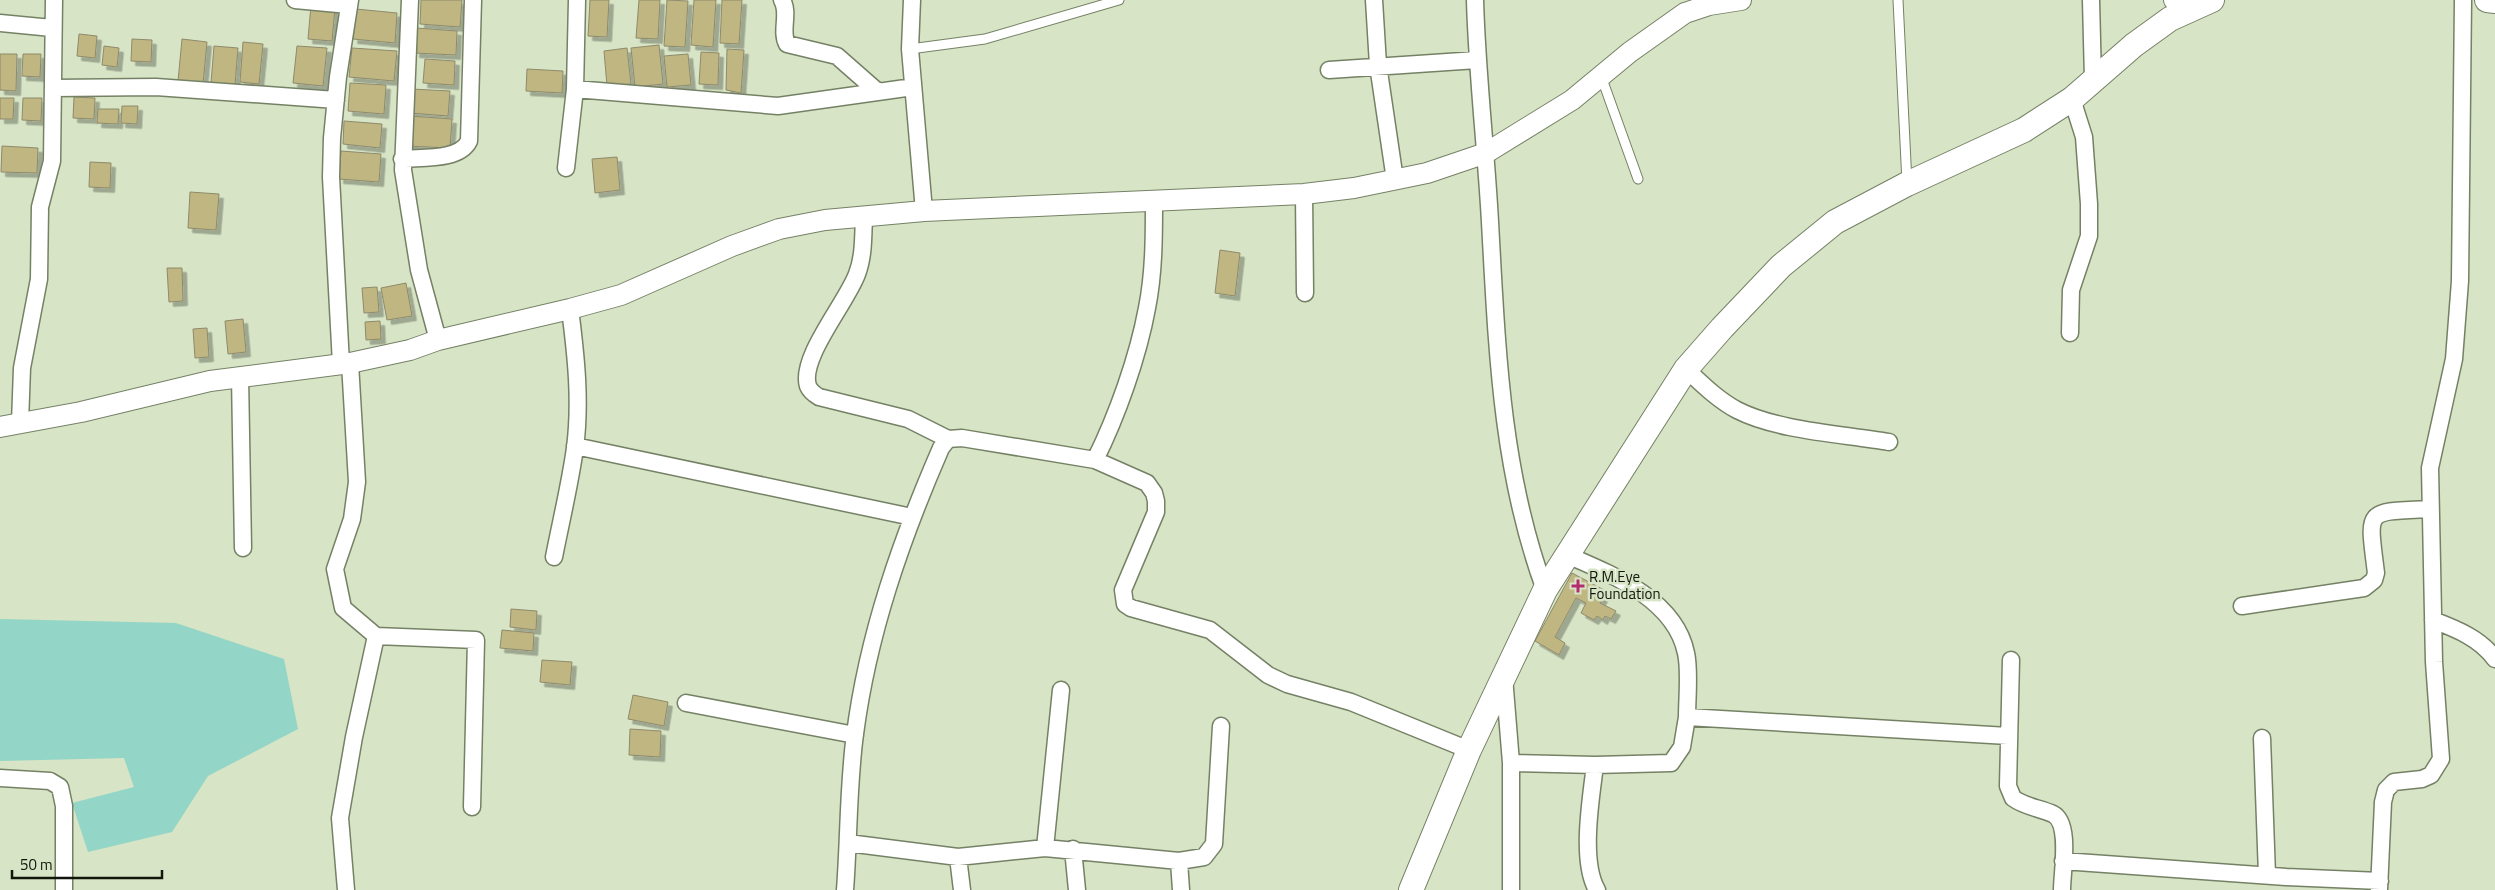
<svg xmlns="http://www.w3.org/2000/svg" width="2495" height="890" font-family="'Titillium Web',sans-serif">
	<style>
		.water { fill: #93d5c6 }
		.building { fill: #bfb682; stroke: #8e8a6b; filter: url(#shadow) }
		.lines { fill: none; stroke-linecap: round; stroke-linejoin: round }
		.service-casing { stroke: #758165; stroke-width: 11 }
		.minor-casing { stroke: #758165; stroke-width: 19 }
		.tertiary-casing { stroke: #758165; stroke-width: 22 }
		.secondary-casing { stroke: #758165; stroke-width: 26 }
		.service { stroke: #fff; stroke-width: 9 }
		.minor { stroke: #fff; stroke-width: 16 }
		.tertiary { stroke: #fff; stroke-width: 20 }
		.secondary { stroke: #fff; stroke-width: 24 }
		.poi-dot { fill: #b42d6f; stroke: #d7e4c5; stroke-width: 2 }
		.labels { text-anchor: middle; stroke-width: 5; stroke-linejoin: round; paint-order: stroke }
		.poi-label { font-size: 15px; fill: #11150b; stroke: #d7e4c5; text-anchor: start }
	</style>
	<defs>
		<filter id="shadow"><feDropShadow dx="4.5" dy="4.5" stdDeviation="0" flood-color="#0004"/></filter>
	</defs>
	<rect width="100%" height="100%" fill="#d7e4c5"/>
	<path class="water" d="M 0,619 L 176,623 L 284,659 L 298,729 L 208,776 L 172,832 L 88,852 L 72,803 L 134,787 L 124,758 L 0,761 Z"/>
	<path class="building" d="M 421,0 L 462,0 L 460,27 L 420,24 Z
		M 590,0 L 609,0 L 607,37 L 588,36 Z
		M 639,0 L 660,0 L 658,39 L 636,38 Z
		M 667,0 L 688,1 L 685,47 L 664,46 Z
		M 694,0 L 716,0 L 713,47 L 691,45 Z
		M 722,0 L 742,0 L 739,44 L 720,43 Z
		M 311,5 L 335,8 L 332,41 L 308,39 Z
		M 356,9 L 397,13 L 395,43 L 353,39 Z
		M 416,28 L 457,31 L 456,55 L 415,53 Z
		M 79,34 L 97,36 L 95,58 L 77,56 Z
		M 132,39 L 152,40 L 151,62 L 131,61 Z
		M 182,39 L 207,42 L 203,84 L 178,81 Z
		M 243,42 L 263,44 L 259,84 L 240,82 Z
		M 659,45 L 663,84 L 635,87 L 631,48 Z
		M 104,46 L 119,48 L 117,67 L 102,65 Z
		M 214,46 L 238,48 L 235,85 L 211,83 Z
		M 297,46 L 327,48 L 323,86 L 293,83 Z
		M 352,48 L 397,51 L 394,81 L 349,77 Z
		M 627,48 L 631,84 L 607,86 L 604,51 Z
		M 727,49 L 744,50 L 741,93 L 726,90 Z
		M 701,52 L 719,53 L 718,85 L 699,84 Z
		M 0,54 L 17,54 L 16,91 L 0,90 Z
		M 23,54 L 41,54 L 40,77 L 22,76 Z
		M 688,54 L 691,85 L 667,87 L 664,56 Z
		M 425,59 L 455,61 L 454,85 L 423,83 Z
		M 527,69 L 563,71 L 562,93 L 526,91 Z
		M 350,83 L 386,85 L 384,114 L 348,111 Z
		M 411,89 L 450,91 L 448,116 L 410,113 Z
		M 74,97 L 95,98 L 94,119 L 73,118 Z
		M 0,98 L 14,98 L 13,119 L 0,119 Z
		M 23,98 L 42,98 L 41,121 L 22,120 Z
		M 122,106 L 138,106 L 137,124 L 121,123 Z
		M 98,109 L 119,109 L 118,124 L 97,123 Z
		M 409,116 L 452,119 L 450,148 L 407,146 Z
		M 344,121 L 382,124 L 380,148 L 343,144 Z
		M 2,146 L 38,148 L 37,173 L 1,172 Z
		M 341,151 L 381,154 L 379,182 L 339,179 Z
		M 617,157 L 620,190 L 595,193 L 592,159 Z
		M 90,162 L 111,163 L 110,188 L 89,187 Z
		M 190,192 L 219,194 L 216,230 L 188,228 Z
		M 1220,250 L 1240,253 L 1235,296 L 1215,293 Z
		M 167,268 L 182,268 L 183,301 L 169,302 Z
		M 406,283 L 412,316 L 387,320 L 381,288 Z
		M 377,287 L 379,312 L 364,313 L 362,288 Z
		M 243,319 L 246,352 L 228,354 L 225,321 Z
		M 380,321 L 381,339 L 366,340 L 365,322 Z
		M 207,328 L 209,357 L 195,358 L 193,329 Z
		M 1572,573 L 1606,591 L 1600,603 L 1616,611 L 1611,619 L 1605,616 L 1603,620 L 1597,616 L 1594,620 L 1581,613 L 1586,603 L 1576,598 L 1555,637 L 1565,643 L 1559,655 L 1535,641 Z
		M 511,609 L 537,611 L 536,630 L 510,627 Z
		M 502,630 L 534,633 L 533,651 L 500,648 Z
		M 542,660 L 572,662 L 570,685 L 540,682 Z
		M 633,695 L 668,702 L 664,726 L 628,719 Z
		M 630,729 L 661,731 L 660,757 L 629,755 Z"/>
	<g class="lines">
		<g class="service-casing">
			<path id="service" d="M 1898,0 L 1907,183
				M 910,49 L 985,39 L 1119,0
				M 1601,76 L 1638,179"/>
		</g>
		<g class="minor-casing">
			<path id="minor" d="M 295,0 L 349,5
				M 410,0 L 403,170 L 419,270 L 438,340
				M 782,0 C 790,13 780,31 787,44 L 837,56 L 878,92
				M 912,0 L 910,49 L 924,211
				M 1374,0 L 1378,65 L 1395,180
				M 1475,0 C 1477,74 1486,148 1490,222 C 1497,348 1501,471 1545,590
				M 2091,0 L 2093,80
				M 0,23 L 52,28
				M 1329,70 L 1477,60
				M 53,88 L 156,87 L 336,100
				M 575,89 L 778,106 L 913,87
				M 402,159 C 422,157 459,161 469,141 L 473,0
				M 566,168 L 575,89 L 577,0
				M 1304,194 L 1305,293
				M 864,217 C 863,236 864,256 857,274 C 847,302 799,358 808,386 C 810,391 814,394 819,397 L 908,419 L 948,439
				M 2070,333 L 2071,290 L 2089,236 L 2089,204 L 2084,137 L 2072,99
				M 350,363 L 357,482 L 352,519 L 335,569 L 343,608 L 376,636 L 476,640 L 472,807
				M 341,364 L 331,177 L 332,138 L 338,77 L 350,0
				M 1686,369 C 1702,384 1718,400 1737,410 C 1778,431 1843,434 1889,442
				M 240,376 L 243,548
				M 20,423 L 22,368 L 39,279 L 40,207 L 52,161 L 54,0
				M 575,446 L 912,517
				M 1095,460 L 1147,483 L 1154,493 L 1156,501 L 1156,512 L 1123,590 L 1125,604 L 1131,608 L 1210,630 L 1268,675 L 1287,684 L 1351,702 L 1469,750
				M 1567,555 C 1611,574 1675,599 1686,653 C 1690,670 1687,698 1687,717 L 2008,736
				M 554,557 C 561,521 570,484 575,448 C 581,401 576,356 570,309
				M 2242,606 L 2364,588 L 2374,580 L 2376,573 C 2368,508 2364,512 2430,509
				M 2433,620 C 2456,629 2480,638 2495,659
				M 2011,660 L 2008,786 L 2013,798 C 2025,807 2040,808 2053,814 C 2071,823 2062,872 2062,890
				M 1504,677 L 1511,763 L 1511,890
				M 686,703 L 855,735
				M 2262,738 L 2267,875
				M 1511,763 L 1595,765 L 1671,763 L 1682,747 L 1687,717
				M 1595,765 C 1591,798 1580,861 1597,890
				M 0,778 L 50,781 L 60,787 L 64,806 L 64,890
				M 848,843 L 958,857 L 1045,848 L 1179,861 L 1181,890
				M 1045,848 L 1061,690
				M 1073,849 L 1077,890
				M 958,857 L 962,890
				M 1179,861 L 1204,857 L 1214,844 L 1221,726
				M 2063,861 L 2286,877 L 2380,881
				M 346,890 L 340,818 L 354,737 L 376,636
				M 845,890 C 849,838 848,786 855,734 C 868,634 901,540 941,448 L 948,439 L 962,438 L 1095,460 C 1117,416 1138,357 1147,308 C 1154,273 1154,237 1154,201
				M 2379,890 L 2383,802 L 2386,790 L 2394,782 L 2422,779 L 2431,775 L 2441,759 L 2434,662 L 2430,468 L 2454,359 L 2460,281 L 2463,0"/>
		</g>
		<g class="tertiary-casing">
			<path id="tertiary" d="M 2174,0 L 2193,7
				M 0,427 L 81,412 L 210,381 L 350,363 L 410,350 L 438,340 L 570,309 L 621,295 L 732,246 L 779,229 L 825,220 L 924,211 L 1304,194 L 1354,188 L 1427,173 L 1486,153 L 1572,100 L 1630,52 L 1685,13 L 1709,5 L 1741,0"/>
		</g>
		<g class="secondary-casing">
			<path id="secondary" d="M 2487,0 L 2495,1
				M 1411,890 L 1469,750 L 1545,590 L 1686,369 L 1722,328 L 1781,266 L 1835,222 L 1907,184 L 2024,130 L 2072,99 L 2134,45 L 2170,19 L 2212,0"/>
		</g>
		<use href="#service" class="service"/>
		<use href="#minor" class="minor"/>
		<use href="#tertiary" class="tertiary"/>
		<use href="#secondary" class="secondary"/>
	</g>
	<path class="poi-dot" d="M1575.5 578.5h5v5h5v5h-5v5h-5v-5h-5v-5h5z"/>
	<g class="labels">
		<g class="poi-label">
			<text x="1589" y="582">R.M.Eye<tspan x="1589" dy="17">Foundation</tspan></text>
		</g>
	</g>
	<path d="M12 870v8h150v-8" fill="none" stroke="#11150b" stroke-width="2.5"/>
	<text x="20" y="870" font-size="15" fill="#11150b" stroke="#d7e4c5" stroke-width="4" paint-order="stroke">50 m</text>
</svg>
